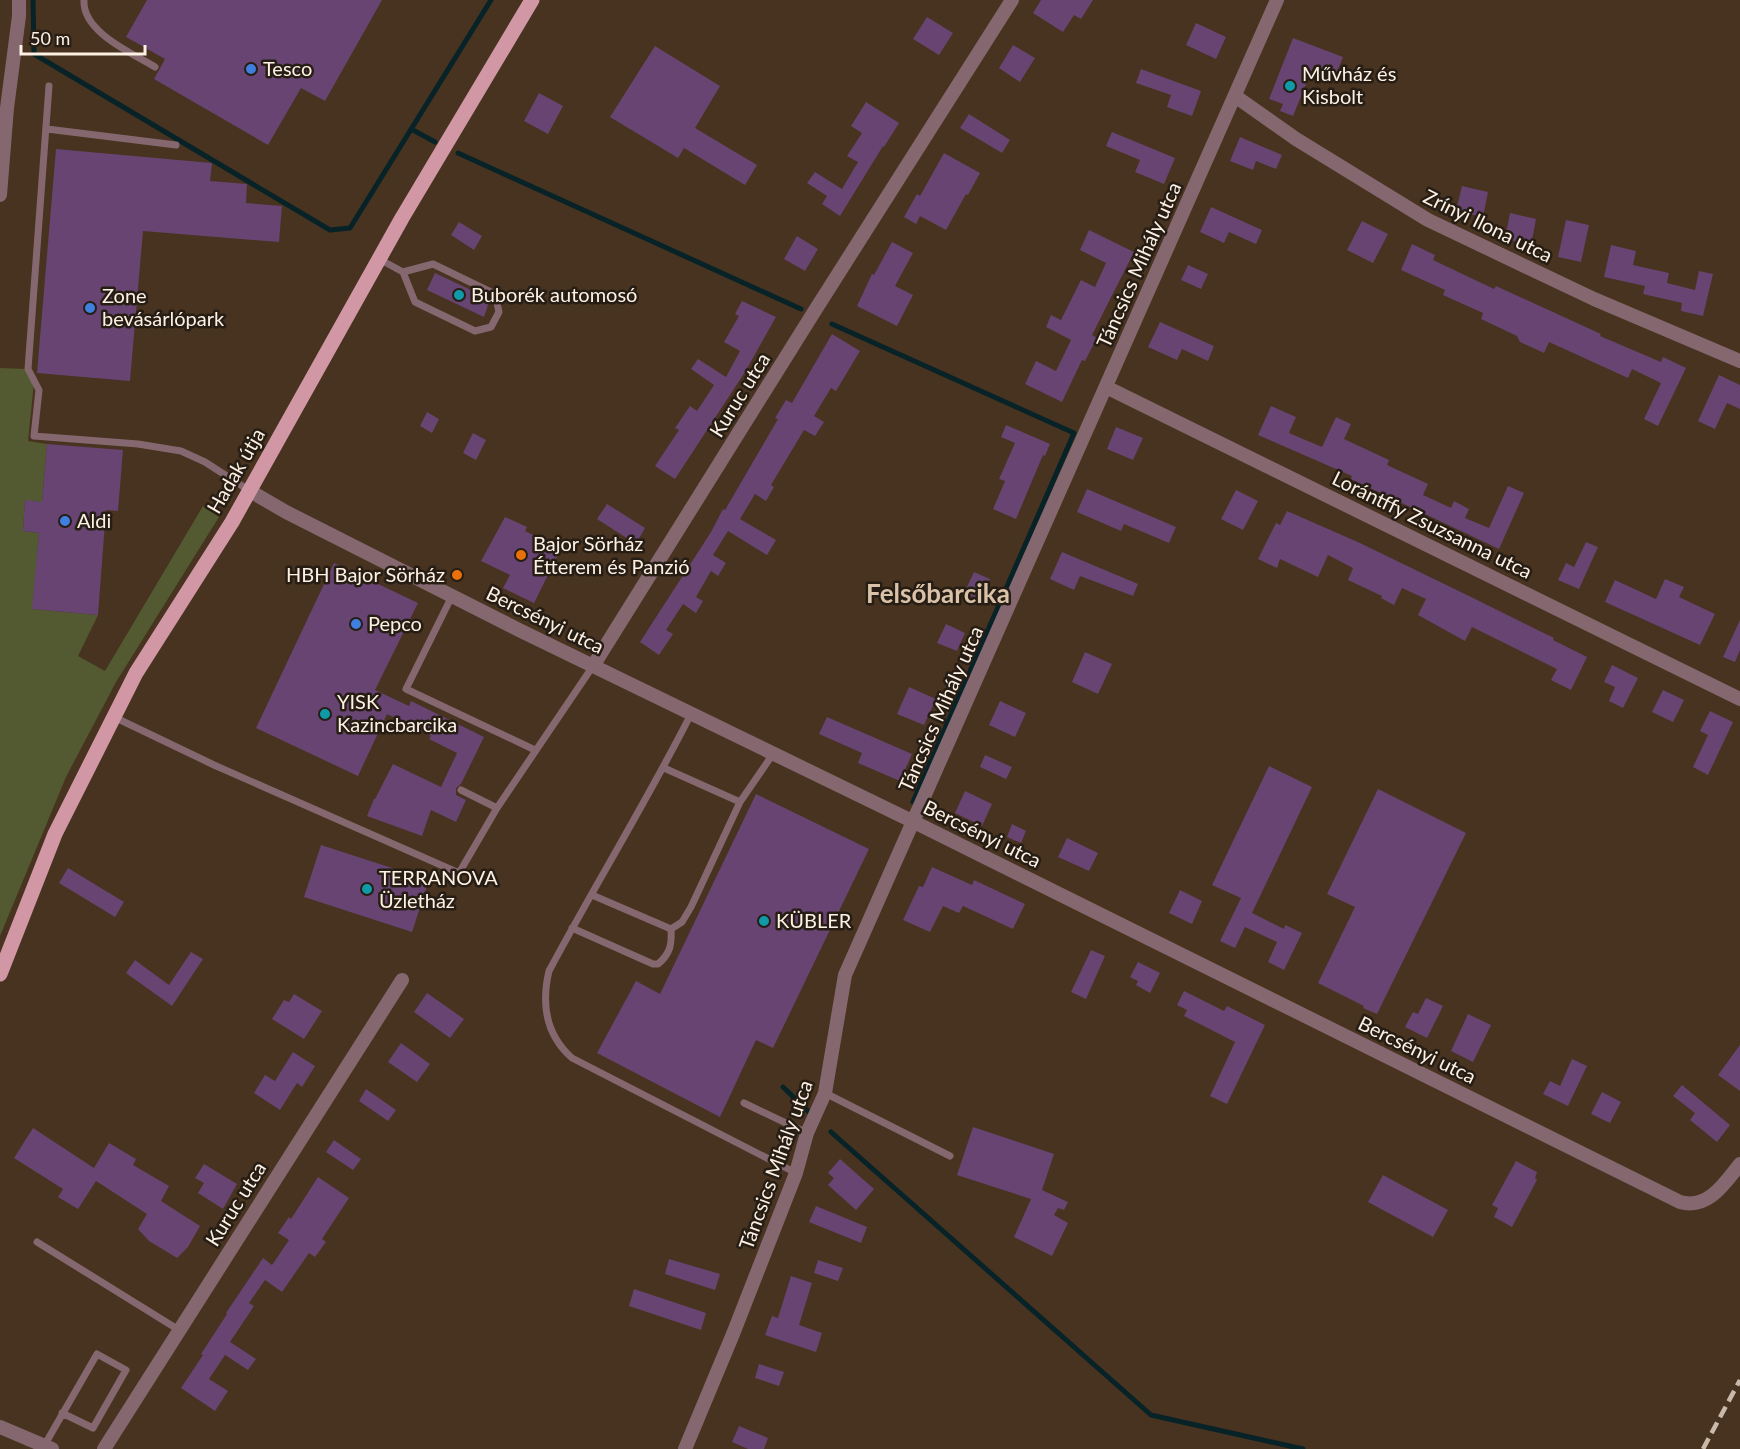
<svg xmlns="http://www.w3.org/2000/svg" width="1740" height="1449" font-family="Lato,sans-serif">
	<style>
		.green { fill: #535931 }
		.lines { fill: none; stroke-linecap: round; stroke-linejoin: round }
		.stream { stroke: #072328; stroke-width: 5 }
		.building { fill: #674472 }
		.lane { stroke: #85686f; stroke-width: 7 }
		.street { stroke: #85686f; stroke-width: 14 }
		.primary { stroke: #d197a5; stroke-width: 15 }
		.rail { stroke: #c8b9aa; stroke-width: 4.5; stroke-dasharray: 12 6; stroke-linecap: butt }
		.shop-dot { fill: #3f7fe0; stroke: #261d14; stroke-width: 2 }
		.culture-dot { fill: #0f9aa8; stroke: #261d14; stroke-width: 2 }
		.food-dot { fill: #e8710a; stroke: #261d14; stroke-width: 2 }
		.labels { text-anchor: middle; stroke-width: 5; stroke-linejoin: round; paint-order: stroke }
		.poi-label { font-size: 20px; fill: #fef1e4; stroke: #261d14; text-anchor: start }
		.street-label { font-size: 20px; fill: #fef1e4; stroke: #261d14 }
		.district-label { font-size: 26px; font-weight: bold; fill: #dac2a9; stroke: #261d14 }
	</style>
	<rect width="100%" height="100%" fill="#47331f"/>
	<path class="green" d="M 0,368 L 28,369 L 34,382 L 28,441 L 47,444 L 42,502 L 25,501 L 23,531 L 39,533 L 33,609 L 98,615 L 78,656 L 105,671 L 203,506 L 219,517 L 116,682 L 66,777 L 0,936 Z"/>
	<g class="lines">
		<path class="stream" d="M 33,0 L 34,54 L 330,230 L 350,228 L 491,0
			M 411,129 L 435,142
			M 458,153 L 801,309
			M 832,324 L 1074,433 L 913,802
			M 783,1087 L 810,1113
			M 831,1132 L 1151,1415 L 1303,1449"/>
	</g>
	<path class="building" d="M 147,0 L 382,0 L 325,101 L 301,88 L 268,145 L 154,79 L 165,59 L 126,37 Z
		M 1041,0 L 1093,0 L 1081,19 L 1074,15 L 1063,32 L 1033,13 Z
		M 927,17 L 953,33 L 939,55 L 913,39 Z
		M 1196,23 L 1226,37 L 1216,59 L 1186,45 Z
		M 1293,38 L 1343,57 L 1336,74 L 1314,65 L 1293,116 L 1280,111 L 1283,104 L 1269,99 Z
		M 1013,45 L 1035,58 L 1020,82 L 999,68 Z
		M 655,46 L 720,86 L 695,128 L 757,165 L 745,185 L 684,148 L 678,158 L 610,117 Z
		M 1141,69 L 1201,91 L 1192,116 L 1167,107 L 1171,95 L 1136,83 Z
		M 539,93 L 563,106 L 548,134 L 524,121 Z
		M 866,102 L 899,123 L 884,147 L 883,146 L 840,216 L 822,204 L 827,196 L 807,183 L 815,172 L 842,189 L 858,162 L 847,156 L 862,133 L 851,126 Z
		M 969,114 L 1010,140 L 1002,153 L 960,128 Z
		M 1112,132 L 1175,158 L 1164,184 L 1135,172 L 1140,160 L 1106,146 Z
		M 1240,137 L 1282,155 L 1276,169 L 1256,161 L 1253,170 L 1230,161 Z
		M 56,149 L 212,163 L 210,181 L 247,184 L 246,203 L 282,206 L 279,242 L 143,231 L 130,381 L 37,373 Z
		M 944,153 L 980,173 L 968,195 L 966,194 L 946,230 L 920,216 L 916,224 L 904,217 L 917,194 L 920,196 Z
		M 1462,186 L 1488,192 L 1483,217 L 1456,211 Z
		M 1211,207 L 1262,230 L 1256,244 L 1229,232 L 1224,243 L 1200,232 Z
		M 1510,213 L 1536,219 L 1531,245 L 1505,239 Z
		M 1566,220 L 1589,225 L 1581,262 L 1558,257 Z
		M 1362,221 L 1388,234 L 1373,263 L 1347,250 Z
		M 459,222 L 482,236 L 474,250 L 451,235 Z
		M 1089,230 L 1134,252 L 1092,335 L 1097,338 L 1085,361 L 1082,360 L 1062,402 L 1025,384 L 1036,361 L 1056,371 L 1071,340 L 1046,327 L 1051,315 L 1061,320 L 1081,280 L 1095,287 L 1106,263 L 1080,250 Z
		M 797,236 L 818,249 L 805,271 L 784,259 Z
		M 892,242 L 913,253 L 895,286 L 913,295 L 897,326 L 857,306 L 872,274 L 874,275 Z
		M 1412,244 L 1435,255 L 1433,260 L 1494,289 L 1496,286 L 1601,334 L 1600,336 L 1661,362 L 1663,357 L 1686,368 L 1658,426 L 1644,419 L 1661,383 L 1632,369 L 1628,378 L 1549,342 L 1544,353 L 1520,342 L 1517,336 L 1481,319 L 1483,313 L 1443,295 L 1445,290 L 1401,270 Z
		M 1611,245 L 1636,251 L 1633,265 L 1669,273 L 1667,283 L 1695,290 L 1699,271 L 1713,274 L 1703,316 L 1681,311 L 1682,303 L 1643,294 L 1645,286 L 1604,277 Z
		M 1188,265 L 1208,274 L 1201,289 L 1181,280 Z
		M 435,273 L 490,299 L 484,317 L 427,290 Z
		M 742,301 L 776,317 L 745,372 L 675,479 L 655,466 L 679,430 L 675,428 L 690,406 L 697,411 L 714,385 L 691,369 L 698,359 L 726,377 L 740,351 L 724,342 L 739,316 L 735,314 Z
		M 1160,322 L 1214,346 L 1208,361 L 1182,349 L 1177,360 L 1148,347 Z
		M 832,334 L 860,351 L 836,391 L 831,388 L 814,416 L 824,422 L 815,436 L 804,430 L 771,485 L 774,487 L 766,501 L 755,494 L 740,519 L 776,540 L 767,555 L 728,531 L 713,555 L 726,563 L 718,576 L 711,571 L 696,597 L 703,601 L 696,613 L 683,604 L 666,630 L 673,634 L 659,655 L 640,642 L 711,532 L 723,509 L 725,510 L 778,419 L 775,418 L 786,400 L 792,403 Z
		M 1719,375 L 1740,385 L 1740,409 L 1727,403 L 1715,429 L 1698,421 Z
		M 1271,406 L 1296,417 L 1289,433 L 1322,447 L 1336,417 L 1351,424 L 1344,439 L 1389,460 L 1387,465 L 1428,484 L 1423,495 L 1451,508 L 1454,501 L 1469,509 L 1465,518 L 1489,528 L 1508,486 L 1524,493 L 1499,549 L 1351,479 L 1352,476 L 1258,435 Z
		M 427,412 L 439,419 L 432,433 L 420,426 Z
		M 1006,425 L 1050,444 L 1045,456 L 1043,455 L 1016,519 L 993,509 L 1005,481 L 999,479 L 1015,443 L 1001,437 Z
		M 1116,427 L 1143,438 L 1133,460 L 1107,449 Z
		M 473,433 L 486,440 L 476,460 L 463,453 Z
		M 47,444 L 123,450 L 118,511 L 106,510 L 98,615 L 32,609 L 39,533 L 23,531 L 25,500 L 42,502 Z
		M 1087,489 L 1176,527 L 1169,543 L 1124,524 L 1121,531 L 1077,512 Z
		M 1236,490 L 1258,501 L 1243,530 L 1221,519 Z
		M 607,504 L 645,528 L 636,544 L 597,519 Z
		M 1287,511 L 1360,543 L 1469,596 L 1554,638 L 1553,640 L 1587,657 L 1571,690 L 1551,680 L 1557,669 L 1472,627 L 1465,641 L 1418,615 L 1426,599 L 1402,588 L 1394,605 L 1381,598 L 1382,596 L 1348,580 L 1353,568 L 1328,555 L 1318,577 L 1280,559 L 1277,568 L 1258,559 L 1276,523 L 1280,525 Z
		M 505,517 L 527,527 L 525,531 L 561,549 L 534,603 L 503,588 L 510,575 L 481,561 Z
		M 1586,542 L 1598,547 L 1579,589 L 1558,580 L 1566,563 L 1574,567 Z
		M 1062,552 L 1138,584 L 1133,596 L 1080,576 L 1074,590 L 1050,579 Z
		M 334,563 L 418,603 L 375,690 L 409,706 L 411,701 L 484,737 L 461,784 L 456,788 L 456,795 L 466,800 L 456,822 L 431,810 L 422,836 L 367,816 L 374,799 L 375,799 L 393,764 L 441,787 L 457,753 L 429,739 L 431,736 L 387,714 L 358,776 L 256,728 Z
		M 974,572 L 990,579 L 981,600 L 964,593 Z
		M 1665,579 L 1684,587 L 1679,597 L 1715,614 L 1700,645 L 1605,602 L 1615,580 L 1656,599 Z
		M 1740,620 L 1740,650 L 1735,662 L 1723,657 Z
		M 946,624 L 965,633 L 957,651 L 937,643 Z
		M 1085,652 L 1112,664 L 1098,694 L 1072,682 Z
		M 1612,665 L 1638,678 L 1623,708 L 1609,701 L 1615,687 L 1604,682 Z
		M 909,687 L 936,699 L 924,725 L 897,714 Z
		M 1663,690 L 1684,700 L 1673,722 L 1652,712 Z
		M 1000,701 L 1026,713 L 1015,737 L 989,725 Z
		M 1710,711 L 1733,722 L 1708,775 L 1693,767 L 1708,735 L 1700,731 Z
		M 827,717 L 912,754 L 900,781 L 858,763 L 862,753 L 819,734 Z
		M 985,755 L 1012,767 L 1006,779 L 980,767 Z
		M 1269,766 L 1312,787 L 1252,913 L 1284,929 L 1285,925 L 1302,933 L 1284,970 L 1268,962 L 1277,942 L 1245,927 L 1235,948 L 1220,941 L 1241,898 L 1212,885 Z
		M 1378,789 L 1466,833 L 1377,1014 L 1363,1008 L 1364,1006 L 1318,983 L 1355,907 L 1327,894 Z
		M 965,791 L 992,804 L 982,826 L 955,813 Z
		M 756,794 L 869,849 L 773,1048 L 756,1040 L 720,1117 L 597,1053 L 636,981 L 660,994 Z
		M 1012,824 L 1026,831 L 1021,843 L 1007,837 Z
		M 1067,838 L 1098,853 L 1089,871 L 1058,857 Z
		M 321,845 L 429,880 L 412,932 L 304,897 Z
		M 932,867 L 972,885 L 974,880 L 1025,904 L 1013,929 L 963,906 L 959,913 L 943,906 L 930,932 L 903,920 L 919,886 L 923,887 Z
		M 68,868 L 124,902 L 115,917 L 59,883 Z
		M 1180,890 L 1202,901 L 1192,924 L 1169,913 Z
		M 1091,950 L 1105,956 L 1086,999 L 1071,992 Z
		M 191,952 L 203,959 L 172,1006 L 126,973 L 135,960 L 169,985 Z
		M 1138,962 L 1160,973 L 1150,993 L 1136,985 L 1138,981 L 1130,977 Z
		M 1184,991 L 1224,1011 L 1227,1006 L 1265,1025 L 1227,1104 L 1210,1096 L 1235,1042 L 1184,1016 L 1187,1010 L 1177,1005 Z
		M 427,993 L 464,1019 L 450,1038 L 414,1012 Z
		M 294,994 L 322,1011 L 304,1039 L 272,1019 L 284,1000 L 289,1002 Z
		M 1426,998 L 1443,1006 L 1427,1038 L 1405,1027 L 1413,1012 L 1418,1014 Z
		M 1468,1014 L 1491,1025 L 1473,1062 L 1451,1051 Z
		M 401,1043 L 430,1064 L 417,1082 L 388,1062 Z
		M 1740,1045 L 1740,1091 L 1718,1075 Z
		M 293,1052 L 315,1066 L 302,1087 L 297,1083 L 280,1110 L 254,1093 L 265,1075 L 275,1081 Z
		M 1572,1059 L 1587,1066 L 1568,1106 L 1543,1094 L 1550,1081 L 1560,1086 Z
		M 1682,1085 L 1730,1125 L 1717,1142 L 1690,1120 L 1695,1113 L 1673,1096 Z
		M 366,1089 L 396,1110 L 388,1121 L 359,1101 Z
		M 1602,1092 L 1621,1102 L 1610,1123 L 1591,1114 Z
		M 973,1127 L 1054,1154 L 1042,1190 L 1068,1202 L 1064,1210 L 1058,1208 L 1054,1215 L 1068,1223 L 1052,1256 L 1014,1237 L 1031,1199 L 957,1175 Z
		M 33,1128 L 94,1168 L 109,1143 L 136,1159 L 133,1165 L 169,1186 L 161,1201 L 200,1226 L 188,1247 L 177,1258 L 149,1241 L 138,1229 L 147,1214 L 96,1181 L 78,1209 L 58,1197 L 63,1189 L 14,1158 Z
		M 334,1140 L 361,1159 L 353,1170 L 326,1152 Z
		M 840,1159 L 874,1189 L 856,1210 L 828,1185 L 834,1178 L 828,1173 Z
		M 1516,1161 L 1537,1172 L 1535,1178 L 1537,1180 L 1512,1227 L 1494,1217 L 1498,1208 L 1492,1205 Z
		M 204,1164 L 237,1184 L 223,1209 L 198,1193 L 204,1183 L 195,1178 Z
		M 1383,1175 L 1448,1210 L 1433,1237 L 1368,1202 Z
		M 318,1177 L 349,1198 L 322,1239 L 326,1242 L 315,1257 L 309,1253 L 282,1292 L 265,1280 L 249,1303 L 254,1306 L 230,1342 L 256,1359 L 248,1370 L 225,1355 L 209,1379 L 228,1391 L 215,1411 L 181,1388 L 203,1355 L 201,1354 L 227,1314 L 226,1313 L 263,1258 L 272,1265 L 289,1240 L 278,1233 L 289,1217 L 291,1219 Z
		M 816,1206 L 867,1227 L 861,1243 L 809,1222 Z
		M 669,1259 L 720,1274 L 715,1290 L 665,1274 Z
		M 818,1260 L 843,1268 L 838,1281 L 814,1273 Z
		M 791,1276 L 812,1283 L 799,1325 L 822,1333 L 816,1352 L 765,1335 L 772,1316 L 778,1318 Z
		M 634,1289 L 706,1313 L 701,1330 L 629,1306 Z
		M 759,1364 L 784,1372 L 779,1386 L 755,1378 Z
		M 739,1426 L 768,1438 L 764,1449 L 748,1449 L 732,1442 Z"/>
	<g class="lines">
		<path class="lane" d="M 84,0 C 82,32 132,53 155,67
			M 49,86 L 28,369 L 39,390 L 34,436 L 138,444 L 181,451 L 205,462 L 250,491
			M 47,129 L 176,145
			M 379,259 L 403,272 L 415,302 L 475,331 L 491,327 L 499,312 L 495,294 L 433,264 L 403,272
			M 452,596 L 406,689 L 535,750
			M 691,714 C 647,801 595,885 549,971 C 541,1005 546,1035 572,1058 L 796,1173
			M 114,717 L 214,765 L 459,873 L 497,808
			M 664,768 L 740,802
			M 461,790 L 497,808 L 593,666
			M 592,895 L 671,929
			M 572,928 L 653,964 L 658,964 C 670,954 672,945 671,929 L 682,922 L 691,907 L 740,802 L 773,754
			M 825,1093 L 950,1156
			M 744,1103 L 807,1133
			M 37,1242 L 179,1330
			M 44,1446 L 97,1354 L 126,1370 L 93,1428 L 62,1413"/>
		<path class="street" d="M 1235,96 L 1296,139 L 1428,220 L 1594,299 L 1740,361
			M 0,195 L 7,108 L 19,16 L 19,0
			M 1106,387 L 1740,699
			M 250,491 L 286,512 L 519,630 L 912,821 L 1680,1202 C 1708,1210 1725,1183 1740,1164
			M 593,666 L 814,312 L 1012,0
			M 0,1427 L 52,1449
			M 104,1449 L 402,980
			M 685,1449 L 733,1334 L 796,1173 L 807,1133 L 825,1093 L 845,975 L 1277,0"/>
		<path class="primary" d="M 0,974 L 55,834 L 136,673 L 232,522 L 402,218 L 532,0"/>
		<path class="rail" d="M 1703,1449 L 1740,1380"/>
	</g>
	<g class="shop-dot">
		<circle cx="251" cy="69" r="6"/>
		<circle cx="90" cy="308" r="6"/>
		<circle cx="65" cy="521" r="6"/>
		<circle cx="356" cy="624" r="6"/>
	</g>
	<g class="culture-dot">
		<circle cx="1290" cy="86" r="6"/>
		<circle cx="459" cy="295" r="6"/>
		<circle cx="325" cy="714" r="6"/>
		<circle cx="367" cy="889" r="6"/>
		<circle cx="764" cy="921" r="6"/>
	</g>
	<g class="food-dot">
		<circle cx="521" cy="555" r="6"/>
		<circle cx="457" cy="575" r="6"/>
	</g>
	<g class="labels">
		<g class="poi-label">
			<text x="263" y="76">Tesco</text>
			<text x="1302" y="81">Művház és<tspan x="1302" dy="23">Kisbolt</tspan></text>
			<text x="471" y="302">Buborék automosó</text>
			<text x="102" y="303">Zone<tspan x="102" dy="23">bevásárlópark</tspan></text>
			<text x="77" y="528">Aldi</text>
			<text x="533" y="551">Bajor Sörház<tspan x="533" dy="23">Étterem és Panzió</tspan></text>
			<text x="445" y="582" text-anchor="end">HBH Bajor Sörház</text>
			<text x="368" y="631">Pepco</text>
			<text x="337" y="709">YISK<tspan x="337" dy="23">Kazincbarcika</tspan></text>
			<text x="379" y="885">TERRANOVA<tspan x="379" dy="23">Üzletház</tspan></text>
			<text x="776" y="928">KÜBLER</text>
		</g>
		<g class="street-label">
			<text transform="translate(1488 226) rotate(26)" y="7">Zrínyi Ilona utca</text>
			<text transform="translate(1139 265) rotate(-66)" y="7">Táncsics Mihály utca</text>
			<text transform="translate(740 395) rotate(-58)" y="7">Kuruc utca</text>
			<text transform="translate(236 471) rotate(-60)" y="7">Hadak útja</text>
			<text transform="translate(1432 525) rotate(26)" y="7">Lorántffy Zsuzsanna utca</text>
			<text transform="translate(545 620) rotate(26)" y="7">Bercsényi utca</text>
			<text transform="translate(941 709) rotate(-66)" y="7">Táncsics Mihály utca</text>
			<text transform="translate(982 834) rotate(26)" y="7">Bercsényi utca</text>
			<text transform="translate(1417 1050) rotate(26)" y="7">Bercsényi utca</text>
			<text transform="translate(776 1165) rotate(-70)" y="7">Táncsics Mihály utca</text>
			<text transform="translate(236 1204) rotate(-58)" y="7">Kuruc utca</text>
		</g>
		<g class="district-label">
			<text x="938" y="603">Felsőbarcika</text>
		</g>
	</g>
	<path d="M21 45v9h124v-9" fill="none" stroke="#fef1e4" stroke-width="3"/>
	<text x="30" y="45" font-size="18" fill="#fef1e4" stroke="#261d14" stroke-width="4.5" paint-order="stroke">50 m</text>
</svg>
